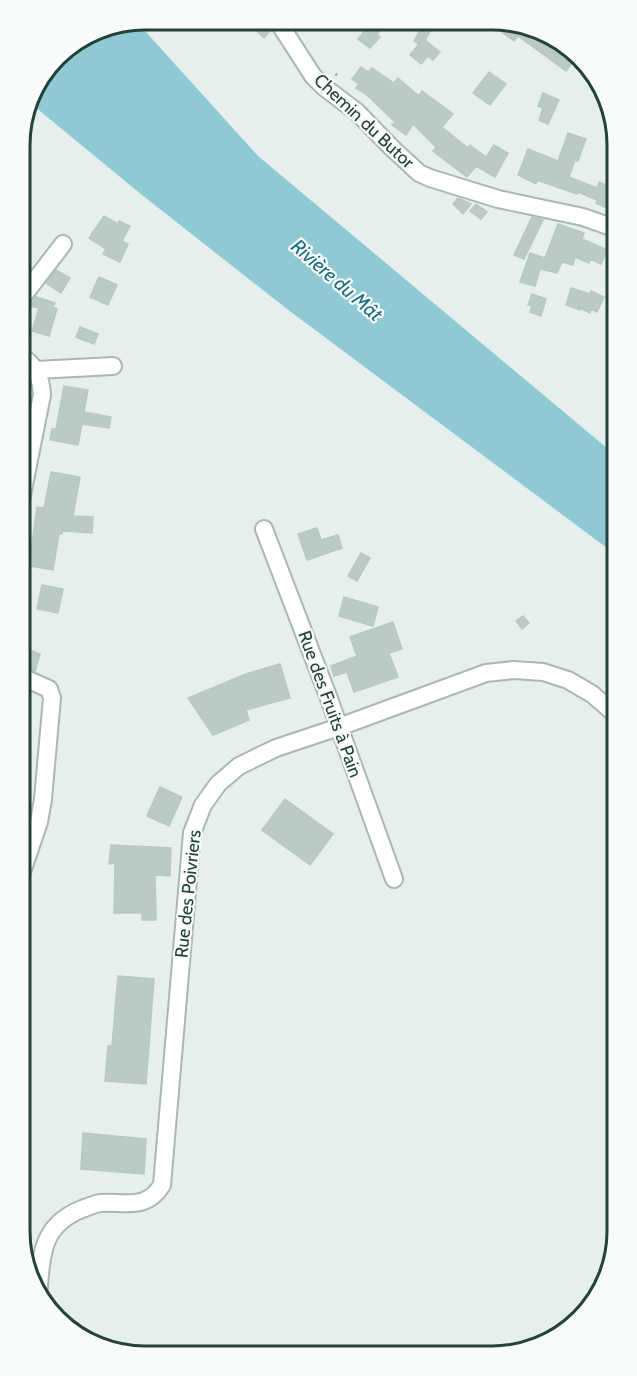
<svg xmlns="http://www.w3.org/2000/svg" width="637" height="1376" font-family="Cabin,sans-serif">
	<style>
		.water { fill: #8ec9d4 }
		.building { fill: #bbcac4; stroke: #b8c9c2; stroke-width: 1.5 }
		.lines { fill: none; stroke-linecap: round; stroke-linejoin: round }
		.minor-casing { stroke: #a8b8b2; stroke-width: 20 }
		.minor { stroke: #fff; stroke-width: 16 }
		.path-bridge { stroke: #86b3a5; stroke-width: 2; stroke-dasharray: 3 4.5; stroke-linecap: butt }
		.labels { text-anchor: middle; stroke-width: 4.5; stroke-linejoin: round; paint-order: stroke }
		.street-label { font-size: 18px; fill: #24423a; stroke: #f7fbf9 }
		.water-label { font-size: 20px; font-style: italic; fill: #1c6f80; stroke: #f7fbf9 }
		.rim { fill: none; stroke: #24423a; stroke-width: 3 }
	</style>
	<rect width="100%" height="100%" fill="#e6efeb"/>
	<path class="water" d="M 136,21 L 258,156 L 614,454 L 615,554 L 287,309 L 142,195 L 29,102 C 37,73 70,39 98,29 C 110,25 124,24 136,21 Z"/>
	<path class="building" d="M 245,20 L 263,20 L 271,30 L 264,38 Z
		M 372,21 L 389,21 L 377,34 L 380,37 L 370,48 L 358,39 Z
		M 425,21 L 436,21 L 425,40 L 440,52 L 433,60 L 428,56 L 421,64 L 410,55 L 419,44 L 414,41 Z
		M 488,22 L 516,22 L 537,35 L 538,33 L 575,51 L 588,72 L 573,61 L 566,71 L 518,36 L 514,41 Z
		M 361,67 L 368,72 L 372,68 L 394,83 L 398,78 L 419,96 L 422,91 L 453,114 L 442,127 L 468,148 L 470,145 L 486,157 L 494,145 L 508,153 L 495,177 L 476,166 L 467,177 L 433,151 L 436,147 L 413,124 L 406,135 L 392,125 L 395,122 L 368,96 L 356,88 L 359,84 L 352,79 Z
		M 489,72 L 506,84 L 490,105 L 473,93 Z
		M 543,93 L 559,100 L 548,124 L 539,120 L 543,108 L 538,106 Z
		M 568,133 L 586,139 L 578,161 L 575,160 L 569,177 L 597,188 L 599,182 L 613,188 L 613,211 L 596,203 L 597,200 L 578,192 L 577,194 L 537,180 L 536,184 L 518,175 L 528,149 L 558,161 Z
		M 458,198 L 471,204 L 463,214 L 453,204 Z
		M 476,204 L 487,212 L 481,219 L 470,211 Z
		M 104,216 L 118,224 L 119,221 L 130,226 L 122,241 L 128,244 L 120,262 L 103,254 L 106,249 L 89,238 Z
		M 532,217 L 543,220 L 524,259 L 514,255 Z
		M 558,224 L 584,233 L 582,239 L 607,250 L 601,264 L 590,259 L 589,263 L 575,257 L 573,265 L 562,262 L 557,273 L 540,269 L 535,286 L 520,282 L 530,253 L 545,258 Z
		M 56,270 L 70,278 L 61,293 L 46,283 Z
		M 99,277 L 117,285 L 108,305 L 90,297 Z
		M 571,288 L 590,294 L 591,291 L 604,297 L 597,312 L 591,309 L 590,313 L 580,308 L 580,310 L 566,305 Z
		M 532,294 L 546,299 L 541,316 L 530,312 L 532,306 L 528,305 Z
		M 36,297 L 55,303 L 53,307 L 57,309 L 49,336 L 32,331 L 39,308 L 30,306 Z
		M 80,327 L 98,334 L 94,344 L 76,337 Z
		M 64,386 L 88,390 L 84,412 L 111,417 L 109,428 L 82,424 L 78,445 L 50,440 L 52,429 L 56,429 Z
		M 51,472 L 80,477 L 73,516 L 93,517 L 92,533 L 63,531 L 62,534 L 59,534 L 53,570 L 29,566 L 37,507 L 44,508 Z
		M 317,528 L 321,540 L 338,535 L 342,548 L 307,560 L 298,534 Z
		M 361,553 L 370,558 L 357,581 L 348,576 Z
		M 42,585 L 63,589 L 58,613 L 37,609 Z
		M 344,597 L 378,607 L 373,626 L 339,616 Z
		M 523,616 L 529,623 L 522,629 L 516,621 Z
		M 393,622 L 402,649 L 389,653 L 398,677 L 354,692 L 347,672 L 334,676 L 331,666 L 357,656 L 350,637 Z
		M 22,647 L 40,654 L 35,671 L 22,667 Z
		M 280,664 L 290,698 L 246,710 L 249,720 L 213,735 L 188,698 L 246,674 Z
		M 160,787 L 182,797 L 169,826 L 147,816 Z
		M 285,799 L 333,834 L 310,865 L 262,830 Z
		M 111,845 L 171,848 L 170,876 L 155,875 L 156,920 L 142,920 L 142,913 L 114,913 L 115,863 L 109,864 Z
		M 118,976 L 154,979 L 146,1084 L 105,1081 L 108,1046 L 112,1046 Z
		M 83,1133 L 146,1139 L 144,1174 L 81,1169 Z"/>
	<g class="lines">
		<g class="minor-casing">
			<path id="minor" d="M 277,20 L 313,76 L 324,87 L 357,112 L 392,148 L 419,173 L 430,178 L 498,199 L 583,217 L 614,228
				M 20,300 L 63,244
				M 21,356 C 36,366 41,377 42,395 L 21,500
				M 36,370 L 113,366
				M 264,529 L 328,696 L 394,879
				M 22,677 L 49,689 L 52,698 L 43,799 L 39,822 L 22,872
				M 39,1288 C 41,1251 44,1224 82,1209 C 88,1207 94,1204 100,1203 C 125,1201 146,1211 162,1185 L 192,833 L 203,805 L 218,784 L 239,766 L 276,748 L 339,727 L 486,673 L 514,670 L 543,672 L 568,680 L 592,694 L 615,714"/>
		</g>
		<use href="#minor" class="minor"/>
		<path class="path-bridge" d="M 321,93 L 340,70"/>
	</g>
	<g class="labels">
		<g class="street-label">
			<text transform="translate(364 121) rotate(43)" y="6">Chemin du Butor</text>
			<text transform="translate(330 704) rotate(70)" y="6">Rue des Fruits à Pain</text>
			<text transform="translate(188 894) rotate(-84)" y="6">Rue des Poivriers</text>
		</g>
		<g class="water-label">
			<text transform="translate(337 280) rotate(41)" y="7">Rivière du Mât</text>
		</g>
	</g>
	<path d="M0 0H637V1376H0ZM145 30H492A115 115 0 0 1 607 145V1231A115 115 0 0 1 492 1346H145A115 115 0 0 1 30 1231V145A115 115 0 0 1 145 30Z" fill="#f7fbf9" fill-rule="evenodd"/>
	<path class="rim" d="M145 30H492A115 115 0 0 1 607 145V1231A115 115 0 0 1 492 1346H145A115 115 0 0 1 30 1231V145A115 115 0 0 1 145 30Z"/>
</svg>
